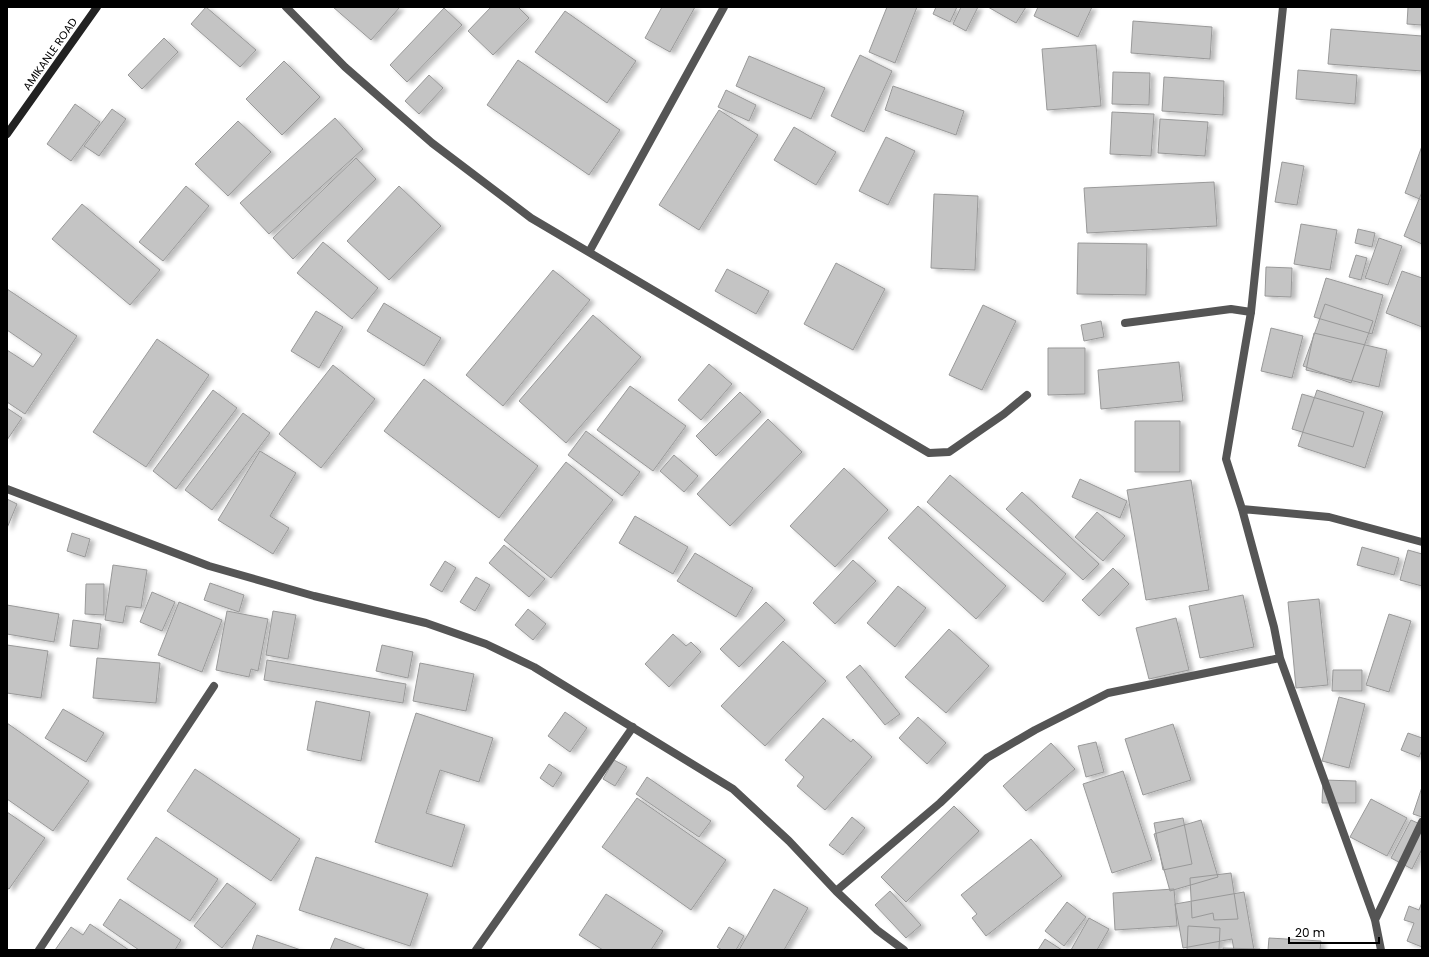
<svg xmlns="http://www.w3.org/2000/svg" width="1429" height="957" font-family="Poppins,sans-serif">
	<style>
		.building { fill: #c4c4c4; stroke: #999; filter: url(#shadow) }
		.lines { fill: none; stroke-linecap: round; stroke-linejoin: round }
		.lane { stroke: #555; stroke-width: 8 }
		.street { stroke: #555; stroke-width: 8 }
		.secondary { stroke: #222; stroke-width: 8 }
		.labels { text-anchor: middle; stroke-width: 3.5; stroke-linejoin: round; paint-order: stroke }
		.street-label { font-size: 11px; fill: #000; stroke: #fff }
	</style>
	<defs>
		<filter id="shadow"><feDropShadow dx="4.5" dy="2.5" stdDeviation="2" flood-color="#0004"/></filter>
	</defs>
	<rect width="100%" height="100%" fill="#fff"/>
	<path class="building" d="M 206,7 L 256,50 L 240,67 L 191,24 Z
		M 333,7 L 400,7 L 371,40 Z
		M 491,7 L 518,7 L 529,18 L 493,55 L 468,31 Z
		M 662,7 L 695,7 L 670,52 L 645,38 Z
		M 887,7 L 917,7 L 895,63 L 869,52 Z
		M 936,7 L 957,7 L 950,22 L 933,14 Z
		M 961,7 L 978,7 L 966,31 L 953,24 Z
		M 988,7 L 1026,7 L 1016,23 Z
		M 1038,7 L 1092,7 L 1078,37 L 1034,16 Z
		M 1408,7 L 1422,7 L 1422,25 L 1407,24 Z
		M 444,8 L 462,25 L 407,82 L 390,65 Z
		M 565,11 L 636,61 L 607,103 L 535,52 Z
		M 1133,21 L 1212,27 L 1210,59 L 1131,53 Z
		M 1331,29 L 1422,36 L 1422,71 L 1328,64 Z
		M 164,38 L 178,52 L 142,89 L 128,75 Z
		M 1096,45 L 1101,106 L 1047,110 L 1042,49 Z
		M 860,55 L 892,71 L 864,132 L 831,116 Z
		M 749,56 L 825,88 L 811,119 L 736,86 Z
		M 518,60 L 620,130 L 589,175 L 487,105 Z
		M 284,61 L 320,97 L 282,135 L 246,99 Z
		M 1298,70 L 1357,75 L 1355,104 L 1296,99 Z
		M 1113,72 L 1150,73 L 1149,105 L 1112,104 Z
		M 429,75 L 443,88 L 419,114 L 405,101 Z
		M 1164,77 L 1224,81 L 1223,115 L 1162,111 Z
		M 893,86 L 964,111 L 956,135 L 885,110 Z
		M 726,90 L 756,105 L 749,121 L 718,107 Z
		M 75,104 L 100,122 L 71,161 L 47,144 Z
		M 112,109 L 126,119 L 99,156 L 84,146 Z
		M 719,110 L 758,135 L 699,230 L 659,205 Z
		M 1112,112 L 1154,114 L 1151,156 L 1110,154 Z
		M 335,118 L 363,149 L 269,234 L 240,203 Z
		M 1160,119 L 1208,122 L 1205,156 L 1158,153 Z
		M 238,121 L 271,152 L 228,196 L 195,164 Z
		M 794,127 L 836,152 L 816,185 L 774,160 Z
		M 886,137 L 915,151 L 888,205 L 859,191 Z
		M 1422,146 L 1422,200 L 1405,193 Z
		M 356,158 L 376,179 L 293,259 L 273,238 Z
		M 1282,162 L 1304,166 L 1297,205 L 1275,202 Z
		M 1214,182 L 1217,226 L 1087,233 L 1084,188 Z
		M 186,186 L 209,206 L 163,261 L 139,242 Z
		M 399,186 L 441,226 L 389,280 L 347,241 Z
		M 1422,192 L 1422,244 L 1404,236 Z
		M 934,194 L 978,196 L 975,270 L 931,268 Z
		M 82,204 L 160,270 L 130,305 L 52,239 Z
		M 1301,224 L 1337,230 L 1330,270 L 1294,264 Z
		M 1358,229 L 1375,233 L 1372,247 L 1355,243 Z
		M 1379,238 L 1402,246 L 1388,285 L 1365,278 Z
		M 323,242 L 378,288 L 352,319 L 297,273 Z
		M 1078,243 L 1147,244 L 1146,295 L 1077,294 Z
		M 1356,255 L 1367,258 L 1361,280 L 1349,277 Z
		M 836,263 L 885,289 L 853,350 L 804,324 Z
		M 1266,267 L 1292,268 L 1291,297 L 1265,296 Z
		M 727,269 L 769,291 L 756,314 L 715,291 Z
		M 553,270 L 590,300 L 503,406 L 466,375 Z
		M 1402,271 L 1422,278 L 1422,327 L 1386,313 Z
		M 1326,278 L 1383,295 L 1372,334 L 1314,317 Z
		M 7,289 L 77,336 L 25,414 L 7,402 L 7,350 L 33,367 L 42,354 L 7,330 Z
		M 384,303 L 441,338 L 424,366 L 367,331 Z
		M 1325,304 L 1373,321 L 1351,383 L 1303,366 Z
		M 983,305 L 1016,321 L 982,390 L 949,375 Z
		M 316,311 L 343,327 L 319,368 L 291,351 Z
		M 593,315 L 641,357 L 566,443 L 519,401 Z
		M 1101,321 L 1104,337 L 1084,341 L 1081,325 Z
		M 1271,328 L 1303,336 L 1292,378 L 1261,371 Z
		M 1314,333 L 1387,350 L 1379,387 L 1306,370 Z
		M 157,339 L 209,375 L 146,467 L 93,432 Z
		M 1048,348 L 1085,348 L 1085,394 L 1048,395 Z
		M 1179,362 L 1183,401 L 1101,409 L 1098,370 Z
		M 709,364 L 732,384 L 701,420 L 678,400 Z
		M 333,365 L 375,399 L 321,468 L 279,434 Z
		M 424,379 L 538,466 L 499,518 L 384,431 Z
		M 630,386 L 686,426 L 653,471 L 597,430 Z
		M 213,390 L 237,408 L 176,489 L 153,471 Z
		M 1317,390 L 1383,412 L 1365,468 L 1298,446 Z
		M 740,392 L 761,412 L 716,456 L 696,436 Z
		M 1302,394 L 1364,412 L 1353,447 L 1292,429 Z
		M 7,408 L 22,418 L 7,440 Z
		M 243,413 L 270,433 L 212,510 L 185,490 Z
		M 768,419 L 802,452 L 730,526 L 697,494 Z
		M 1135,421 L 1180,421 L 1180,472 L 1135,472 Z
		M 586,431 L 640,472 L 622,496 L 568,455 Z
		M 260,451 L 296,473 L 270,516 L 289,528 L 273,554 L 218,520 Z
		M 674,455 L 698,476 L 684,492 L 660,471 Z
		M 566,462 L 613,500 L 551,578 L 504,540 Z
		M 844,468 L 888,510 L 835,567 L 790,526 Z
		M 950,475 L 1066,574 L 1043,602 L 927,502 Z
		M 1080,479 L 1127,501 L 1120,518 L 1072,497 Z
		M 1191,480 L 1209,590 L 1146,600 L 1127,490 Z
		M 1022,492 L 1099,564 L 1083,580 L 1006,509 Z
		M 7,499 L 17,504 L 7,528 Z
		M 918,506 L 1006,586 L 976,619 L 888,538 Z
		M 1097,512 L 1125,536 L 1103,561 L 1075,537 Z
		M 635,516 L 688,547 L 673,574 L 619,543 Z
		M 72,533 L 90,539 L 85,557 L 67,551 Z
		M 504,545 L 545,579 L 529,597 L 489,563 Z
		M 1362,547 L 1399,558 L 1394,575 L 1357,565 Z
		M 1408,550 L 1422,554 L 1422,586 L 1400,580 Z
		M 695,553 L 753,588 L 736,617 L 677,581 Z
		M 853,560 L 876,581 L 835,624 L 813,603 Z
		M 445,561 L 456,568 L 442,592 L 430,585 Z
		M 113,565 L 147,570 L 141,608 L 126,606 L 123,623 L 105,620 Z
		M 1113,568 L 1129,584 L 1099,616 L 1082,600 Z
		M 476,577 L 490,585 L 475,611 L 460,602 Z
		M 210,583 L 244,595 L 239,612 L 204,600 Z
		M 86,584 L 104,584 L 104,615 L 85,614 Z
		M 898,586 L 926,608 L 895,647 L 867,623 Z
		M 152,592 L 175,602 L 162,631 L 140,622 Z
		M 1243,595 L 1254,647 L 1200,658 L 1189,606 Z
		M 1319,599 L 1328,685 L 1296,688 L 1288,602 Z
		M 179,602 L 222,620 L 202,672 L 158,655 Z
		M 766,602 L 785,620 L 739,667 L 720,649 Z
		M 7,605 L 59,614 L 54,642 L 7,634 Z
		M 528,609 L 546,624 L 533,640 L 515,625 Z
		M 227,611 L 268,619 L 258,671 L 251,669 L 249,677 L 216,670 Z
		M 273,611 L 296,615 L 288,659 L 266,655 Z
		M 1389,614 L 1411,621 L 1389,692 L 1366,685 Z
		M 1176,618 L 1189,670 L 1149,679 L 1136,628 Z
		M 73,620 L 101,624 L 98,649 L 70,646 Z
		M 949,629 L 989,666 L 946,713 L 905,677 Z
		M 673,634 L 686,646 L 691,642 L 701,652 L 669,687 L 645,664 Z
		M 783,641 L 826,681 L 765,746 L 721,706 Z
		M 7,645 L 48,651 L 41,698 L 7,693 Z
		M 382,645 L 413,652 L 408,678 L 376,671 Z
		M 97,658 L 160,663 L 156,703 L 93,698 Z
		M 267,660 L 406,684 L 403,703 L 264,680 Z
		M 420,663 L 474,674 L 466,711 L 413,701 Z
		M 860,665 L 900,714 L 885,725 L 846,677 Z
		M 1333,670 L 1362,670 L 1362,691 L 1332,691 Z
		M 1339,697 L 1365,704 L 1349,768 L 1322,761 Z
		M 316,701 L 370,712 L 361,761 L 307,750 Z
		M 63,709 L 104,733 L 86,762 L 45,738 Z
		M 565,712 L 587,728 L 570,752 L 548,736 Z
		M 416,713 L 493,738 L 479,782 L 440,770 L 426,813 L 465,825 L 452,867 L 375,842 Z
		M 918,717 L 946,743 L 927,764 L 899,738 Z
		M 823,718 L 851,742 L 853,739 L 872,757 L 825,810 L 797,786 L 804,777 L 785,760 Z
		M 7,723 L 89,781 L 53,831 L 7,799 Z
		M 1173,724 L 1191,780 L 1143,795 L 1125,739 Z
		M 1408,733 L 1422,738 L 1422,750 L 1419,757 L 1401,750 Z
		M 1096,742 L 1104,772 L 1086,777 L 1078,746 Z
		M 1051,743 L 1075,769 L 1026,811 L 1003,786 Z
		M 614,760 L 627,767 L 615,786 L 603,779 Z
		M 549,764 L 562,773 L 553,787 L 540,778 Z
		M 195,769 L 300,839 L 271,881 L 167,811 Z
		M 1123,771 L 1152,860 L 1112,873 L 1083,784 Z
		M 647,777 L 711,821 L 699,837 L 636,794 Z
		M 1323,780 L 1356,781 L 1356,803 L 1322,803 Z
		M 1422,787 L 1422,817 L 1413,814 Z
		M 637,798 L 726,860 L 691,910 L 602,847 Z
		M 1371,799 L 1407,818 L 1387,856 L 1350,837 Z
		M 954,806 L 979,831 L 906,902 L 881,877 Z
		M 7,812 L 45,838 L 9,889 L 7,888 Z
		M 852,817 L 865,828 L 843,855 L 829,845 Z
		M 1183,818 L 1192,864 L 1163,870 L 1154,823 Z
		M 1201,820 L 1218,877 L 1170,891 L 1154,834 Z
		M 1411,820 L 1422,825 L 1422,849 L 1412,869 L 1391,858 Z
		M 156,837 L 218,879 L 190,921 L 127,879 Z
		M 1031,839 L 1062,876 L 986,936 L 972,918 L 977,914 L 961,895 Z
		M 316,857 L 428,894 L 410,946 L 299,910 Z
		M 1231,873 L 1238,919 L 1214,920 L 1213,913 L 1192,918 L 1190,878 Z
		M 227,883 L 256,904 L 222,948 L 194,926 Z
		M 774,889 L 808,908 L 784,950 L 739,950 Z
		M 1174,889 L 1177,926 L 1115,930 L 1113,893 Z
		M 890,891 L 921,925 L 906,938 L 875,905 Z
		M 1244,892 L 1254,950 L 1234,950 L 1232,939 L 1183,948 L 1175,904 Z
		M 606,894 L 663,931 L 651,950 L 603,950 L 579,935 Z
		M 120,899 L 181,940 L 175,950 L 139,950 L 103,925 Z
		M 1067,902 L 1086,917 L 1064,946 L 1045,931 Z
		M 1422,902 L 1422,947 L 1407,941 L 1414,923 L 1404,920 L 1409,906 L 1419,910 Z
		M 1089,918 L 1109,929 L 1097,950 L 1071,950 Z
		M 90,924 L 129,950 L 55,950 L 71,927 L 83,935 Z
		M 1188,926 L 1220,928 L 1219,950 L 1187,950 Z
		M 729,927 L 744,936 L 736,950 L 722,950 L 717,947 Z
		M 257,935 L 301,950 L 252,950 Z
		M 335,938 L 367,950 L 330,950 Z
		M 1269,938 L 1321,941 L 1320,950 L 1268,950 Z
		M 1045,939 L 1062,950 L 1038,950 Z
		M 1223,948 L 1260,949 L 1260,950 L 1223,950 Z"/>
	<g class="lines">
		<path class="lane" d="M 1125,323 L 1231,309 L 1251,312"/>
		<path class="street" d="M 286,7 L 345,67 L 432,143 L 531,218 L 929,453 L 949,452 L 1004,414 L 1027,395
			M 1283,7 L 1251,312 L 1226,459 L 1242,509 L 1274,627 L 1280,658 L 1375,920 L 1381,950
			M 589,252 L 724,7
			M 7,489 L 209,566 L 314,596 L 426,623 L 486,644 L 534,667 L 733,789 L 789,841 L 836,891 L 877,930 L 904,950
			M 1242,509 L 1329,517 L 1422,542
			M 836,891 L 940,803 L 987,758 L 1035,730 L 1108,693 L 1280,658
			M 1375,920 L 1422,822
			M 39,950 L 214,686
			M 476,950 L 633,727"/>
		<path class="secondary" d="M 7,134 L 97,7"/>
	</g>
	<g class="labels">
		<g class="street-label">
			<text transform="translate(50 54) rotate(-55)" y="4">AMIKANLE ROAD</text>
		</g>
	</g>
	<rect width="1429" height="957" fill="none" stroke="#000000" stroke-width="16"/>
	<path d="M1289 937v6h90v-6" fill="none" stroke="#000000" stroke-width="2"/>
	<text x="1295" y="937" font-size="12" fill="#000000" stroke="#ffffff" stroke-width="3" paint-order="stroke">20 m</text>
</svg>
